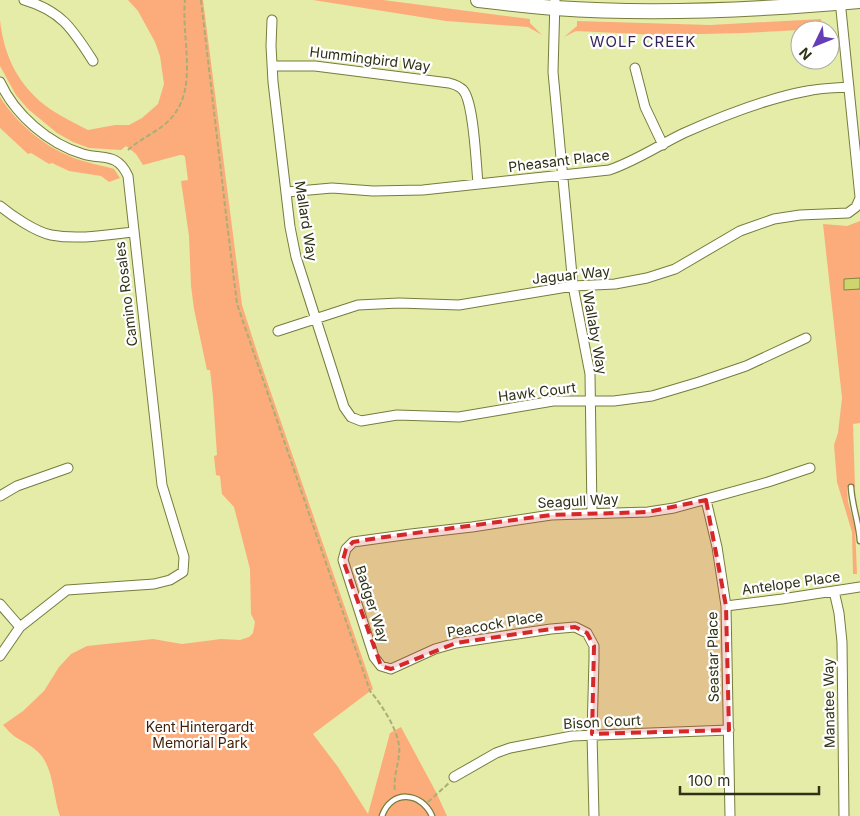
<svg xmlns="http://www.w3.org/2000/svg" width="860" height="816" font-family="Inter,sans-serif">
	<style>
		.green { fill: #fcac7a }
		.building { fill: #ced56d; stroke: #808545 }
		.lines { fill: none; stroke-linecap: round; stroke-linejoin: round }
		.lane-casing { stroke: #777c3c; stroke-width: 7 }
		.street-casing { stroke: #777c3c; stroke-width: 11 }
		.secondary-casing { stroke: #777c3c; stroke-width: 16 }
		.path { stroke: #a9ae77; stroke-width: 2; stroke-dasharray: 5 2.5; stroke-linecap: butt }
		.lane { stroke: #fff; stroke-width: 4.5 }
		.street { stroke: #fff; stroke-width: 9 }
		.secondary { stroke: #fff; stroke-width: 14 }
		.marked { fill: #d62828; fill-opacity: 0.2; stroke: #d62828; stroke-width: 4; stroke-dasharray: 10 6; stroke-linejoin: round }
		.labels { text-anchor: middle; stroke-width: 4.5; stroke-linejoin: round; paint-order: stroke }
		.street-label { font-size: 14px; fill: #2f3116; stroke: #fff }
		.park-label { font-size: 14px; fill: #411f06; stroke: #fff }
		.neighbourhood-label { font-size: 15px; letter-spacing: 1px; fill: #34245e; stroke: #fff }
	</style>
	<rect width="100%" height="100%" fill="#e5eca8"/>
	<path class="green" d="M 128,0 L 203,0 L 242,305 L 259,358 L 373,689 L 313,734 L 338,767 L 368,814 L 390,733 L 401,727 L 436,792 L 447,816 L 60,816 C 53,797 54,770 40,754 C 33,746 23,742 14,736 C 10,733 7,729 3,725 L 23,711 L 44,691 L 59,667 L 71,654 L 87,646 L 153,639 L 182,644 L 221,639 L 240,640 L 249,637 L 253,633 L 255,622 L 251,614 L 250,569 L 234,507 L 222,494 L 220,476 L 216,475 L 214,456 L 217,455 L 213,397 L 210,370 L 207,370 L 194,309 L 191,286 L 189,236 L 181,181 L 188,180 L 185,157 L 183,155 L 180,155 L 143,165 L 136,154 L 126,146 L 121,150 L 89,148 L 73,142 L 57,133 L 28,109 L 16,95 L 0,66 L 0,20 C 4,57 19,87 50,109 C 62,117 75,123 88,130 L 115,125 L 129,125 L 142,118 L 158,104 L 164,84 L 160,56 L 155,42 L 138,11 Z
		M 313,0 L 383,0 L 530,19 L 530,23 L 542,35 L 528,27 L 446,21 Z
		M 821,19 L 822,25 L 827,30 L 819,29 L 744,33 L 659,35 L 576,31 L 564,37 L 577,26 L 577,21 L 710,25 Z
		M 0,97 C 20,128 52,153 87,162 C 96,165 105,166 114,169 L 120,178 L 109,182 L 101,176 L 69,171 L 52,163 L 49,164 L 31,153 L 28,154 L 0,128 Z
		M 860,221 L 860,278 L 858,279 L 860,289 L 860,423 L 853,424 L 855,487 L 847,487 L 848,502 L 855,526 L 857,574 L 853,574 L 852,532 L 837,482 L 834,445 L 838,433 L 842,398 L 823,224 L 847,226 Z"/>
	<path class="building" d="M 860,278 L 860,289 L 844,290 L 844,279 Z"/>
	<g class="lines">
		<g class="lane-casing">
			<path id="lane" d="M 851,487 C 852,506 859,523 860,541
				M 382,816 C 391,789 422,792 432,816"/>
		</g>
		<g class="street-casing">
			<path id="street" d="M 24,0 C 62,11 73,30 93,61
				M 555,0 L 553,72 L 573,286 L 590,374 L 592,513
				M 840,0 L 860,197
				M 272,20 L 271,46 L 273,82 L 290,227 L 296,257 L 344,407 L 351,417 L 361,421 L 397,415 L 459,417 L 553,401 L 614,401 L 652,396 L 699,382 L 746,366 L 806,338
				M 272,66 L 315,66 L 449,83 C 453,84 460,87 463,90 C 474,102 476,164 478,183
				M 635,68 L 645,107 L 663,145
				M 0,82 C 15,115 49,144 83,154 C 103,160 117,152 128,176 L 162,485 L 184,557 L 183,572 L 170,580 L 154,584 L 67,590 L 20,627 L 0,656
				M 287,192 L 332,188 L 373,191 L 423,190 L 609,170 C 636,161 659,145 684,133 C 720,117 769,98 807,91 C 821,88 835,88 849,87
				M 0,206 C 12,216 36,232 51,235 C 78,240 106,235 133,232
				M 278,331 L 358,305 L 399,303 L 459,305 L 573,286 L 615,284 L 647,278 L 675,269 L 740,231 L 774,219 L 800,215 L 848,213 L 856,207 L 860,198
				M 0,496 L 17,486 L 68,468
				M 706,500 L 717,547 L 726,606 L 730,816
				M 834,591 L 839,613 L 842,642 L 844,816
				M 0,604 L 20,627
				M 726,606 L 782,599 L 860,587
				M 454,777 L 496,753 L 510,748 L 572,736 L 729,730
				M 594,816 L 592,734 L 594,659 L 594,646 L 587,633 L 575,627 L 551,629 L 456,643 L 435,649 L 391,669 L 381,666 L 374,657 L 343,560 L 346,549 L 353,542 L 411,534 L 472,527 L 551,515 L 648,512 L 674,508 L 768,482 L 810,468"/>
		</g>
		<g class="secondary-casing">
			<path id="secondary" d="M 478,0 C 504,3 529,6 555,8 C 656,15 759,10 860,1"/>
		</g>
		<path class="path" d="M 201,0 L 227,223 L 237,304 L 370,691 C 382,705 402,735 399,754 C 398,767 393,778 395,792
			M 128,150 C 142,137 161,131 173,116 C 198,86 181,36 185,0
			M 428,802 L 449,783"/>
		<use href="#lane" class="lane"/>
		<use href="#street" class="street"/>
		<use href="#secondary" class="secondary"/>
	</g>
	<path class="marked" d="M 706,500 L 726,606 L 729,730 L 592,734 L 594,646 L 587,633 L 575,627 L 551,629 L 456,643 L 391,669 L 381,666 L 343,560 L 346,549 L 353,542 L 378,538 L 551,515 L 648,512 Z"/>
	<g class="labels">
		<g class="street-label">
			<text transform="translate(370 59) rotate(7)" y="5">Hummingbird Way</text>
			<text transform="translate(559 161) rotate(-7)" y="5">Pheasant Place</text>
			<text transform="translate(306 221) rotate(81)" y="5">Mallard Way</text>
			<text transform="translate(571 275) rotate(-6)" y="5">Jaguar Way</text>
			<text transform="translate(126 294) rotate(-97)" y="5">Camino Rosales</text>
			<text transform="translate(595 333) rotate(80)" y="5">Wallaby Way</text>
			<text transform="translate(537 392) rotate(-7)" y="5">Hawk Court</text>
			<text transform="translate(578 501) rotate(-3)" y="5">Seagull Way</text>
			<text transform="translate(791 583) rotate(-8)" y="5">Antelope Place</text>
			<text transform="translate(372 604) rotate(72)" y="5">Badger Way</text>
			<text transform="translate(495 624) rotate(-10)" y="5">Peacock Place</text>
			<text transform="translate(713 657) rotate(-91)" y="5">Seastar Place</text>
			<text transform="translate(829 703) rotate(-91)" y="5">Manatee Way</text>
			<text transform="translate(602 722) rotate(-3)" y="5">Bison Court</text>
		</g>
		<g class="park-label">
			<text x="200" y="732">Kent Hintergardt<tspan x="200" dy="16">Memorial Park</tspan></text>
		</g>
		<g class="neighbourhood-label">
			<text x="643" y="47">WOLF CREEK</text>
		</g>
	</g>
	<g transform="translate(815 45) rotate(227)"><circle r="24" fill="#ffffff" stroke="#acada2"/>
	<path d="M0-4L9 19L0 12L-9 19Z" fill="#633eb6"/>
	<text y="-8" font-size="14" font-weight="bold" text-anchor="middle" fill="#2f3116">N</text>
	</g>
	<path d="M680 786v8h139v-8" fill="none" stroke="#2f3116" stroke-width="2.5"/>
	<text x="688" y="786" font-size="15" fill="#2f3116" stroke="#ffffff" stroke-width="4" paint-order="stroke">100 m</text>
</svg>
